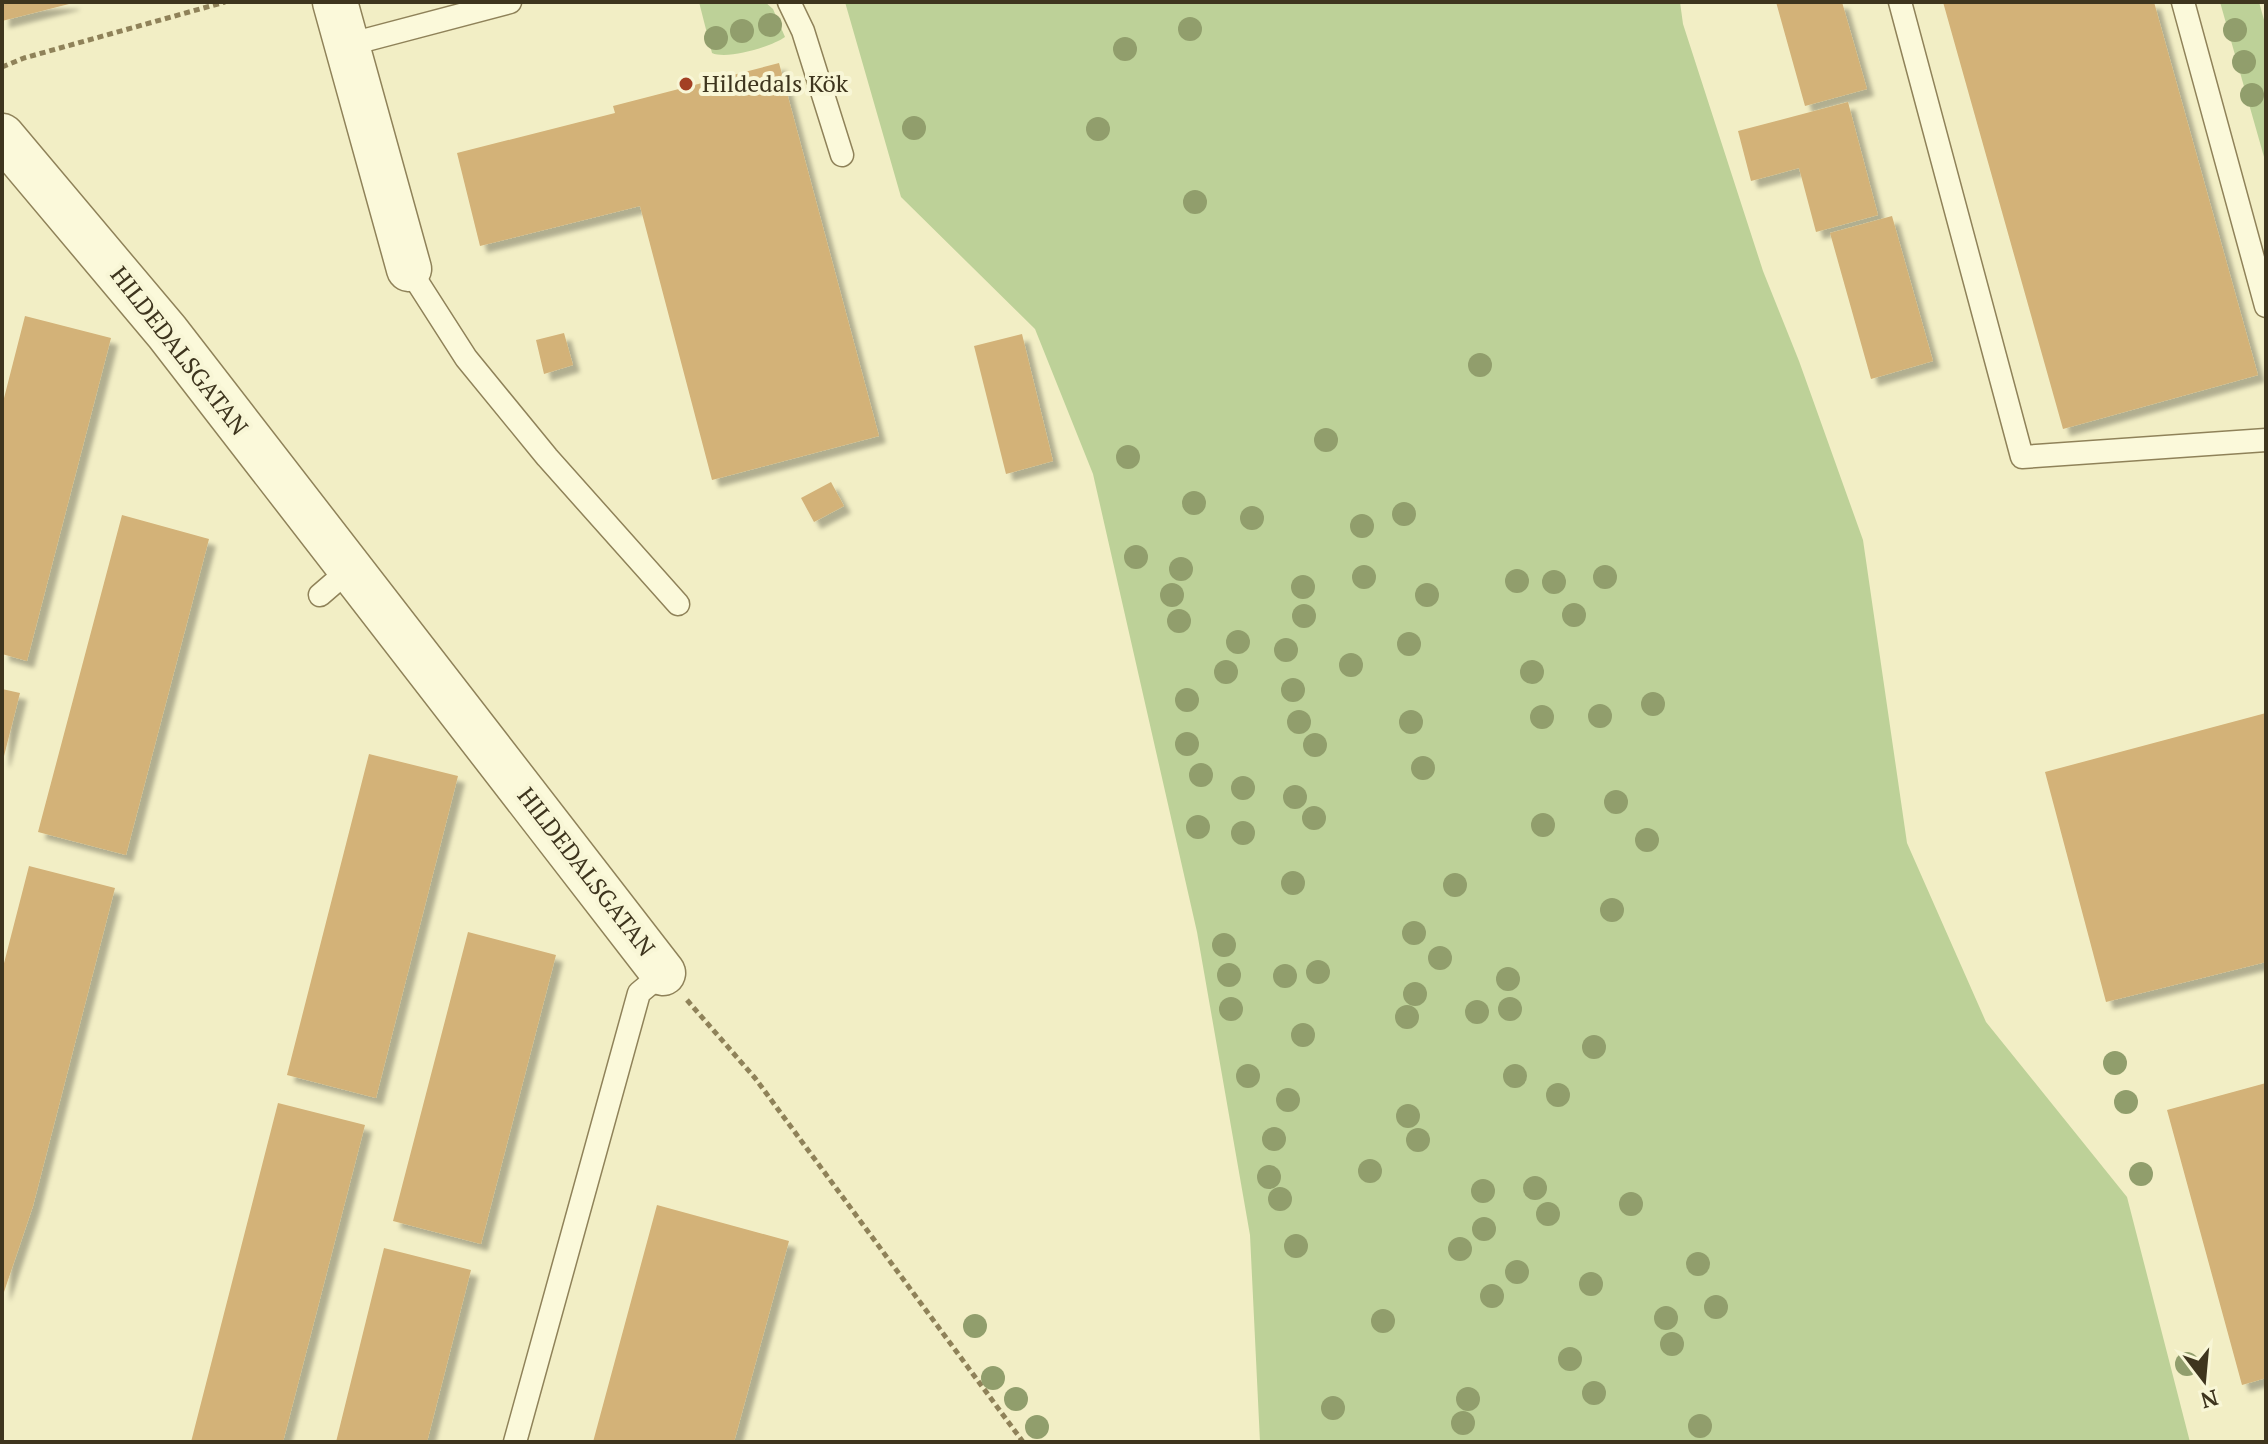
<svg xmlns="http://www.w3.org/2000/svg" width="2268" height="1444" font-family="'PT Serif',serif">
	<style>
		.green { fill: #bdd198 }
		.building { fill: #d3b278; filter: url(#shadow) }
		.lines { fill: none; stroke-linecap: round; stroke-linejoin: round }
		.service-casing { stroke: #8f8259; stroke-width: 25 }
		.minor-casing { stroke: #8f8259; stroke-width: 47 }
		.path { stroke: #8f8259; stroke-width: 5; stroke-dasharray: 6 4; stroke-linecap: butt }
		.service { stroke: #fbf9da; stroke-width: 22 }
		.minor { stroke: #fbf9da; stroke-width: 44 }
		.tree { fill: #919e6c }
		.poi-dot { fill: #a34024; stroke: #f8f6d6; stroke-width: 3 }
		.labels { text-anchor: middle; stroke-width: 8; stroke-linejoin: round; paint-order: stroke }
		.poi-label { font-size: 24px; fill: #3e351e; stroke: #f8f6d6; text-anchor: start }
		.street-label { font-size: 24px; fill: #3e351e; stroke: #f8f6d6 }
	</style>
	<defs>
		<filter id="shadow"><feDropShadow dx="7" dy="7" stdDeviation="2" flood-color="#0004"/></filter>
	</defs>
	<rect width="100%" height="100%" fill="#f2eec5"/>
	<path class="green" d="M 699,2 L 765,2 L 773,9 L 785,37 C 771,47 727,60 712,53 Z
		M 845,2 L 1680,2 L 1683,24 L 1763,271 L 1799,361 L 1863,540 L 1907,843 L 1986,1022 L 2127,1197 L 2190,1442 L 1260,1442 L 1250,1235 L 1197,932 L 1093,474 L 1035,329 L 901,197 Z
		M 2220,2 L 2259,2 L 2266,27 L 2266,164 Z"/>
	<path class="building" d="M 2,2 L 72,2 L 73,3 L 2,21 Z
		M 1776,2 L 1842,2 L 1867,89 L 1805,106 Z
		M 1943,2 L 2154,2 L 2258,375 L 2063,429 Z
		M 779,63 L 879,436 L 712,480 L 640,206 L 480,246 L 457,153 L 615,113 L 613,106 Z
		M 1848,102 L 1878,215 L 1816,232 L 1799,168 L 1751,181 L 1738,131 Z
		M 1892,216 L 1933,361 L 1871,379 L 1830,233 Z
		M 25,316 L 111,338 L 27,661 L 2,654 L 2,406 Z
		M 564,333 L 573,365 L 544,374 L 536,340 Z
		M 1022,334 L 1053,461 L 1006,474 L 974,346 Z
		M 831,482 L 844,506 L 814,522 L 801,498 Z
		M 122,515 L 209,539 L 126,855 L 38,832 Z
		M 2,689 L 20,693 L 3,760 L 2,760 Z
		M 2266,713 L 2266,962 L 2106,1002 L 2045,772 Z
		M 369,754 L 458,776 L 376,1098 L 287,1075 Z
		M 29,866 L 115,888 L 33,1206 L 3,1295 L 2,971 Z
		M 468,932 L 556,955 L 481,1244 L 393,1221 Z
		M 2266,1083 L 2266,1378 L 2242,1385 L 2167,1110 Z
		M 278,1103 L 365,1125 L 283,1442 L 191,1442 Z
		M 657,1205 L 789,1241 L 734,1442 L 593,1442 Z
		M 384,1248 L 471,1270 L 427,1442 L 336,1442 Z"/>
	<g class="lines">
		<g class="service-casing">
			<path id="service" d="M 789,2 L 803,31 L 842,155
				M 1900,2 L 2022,457 L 2266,440
				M 2183,2 L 2266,306
				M 347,45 L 510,2
				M 409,269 L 466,358 L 547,457 L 678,604
				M 320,595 L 349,570
				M 515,1442 L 639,993 L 663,973"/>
		</g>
		<g class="minor-casing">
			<path id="minor" d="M 335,2 L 409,269
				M 2,136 L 167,332 L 663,973"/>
		</g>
		<path class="path" d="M 2,67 L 24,58 L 225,2
			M 687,1000 L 755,1078 L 1023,1442"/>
		<use href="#service" class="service"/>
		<use href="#minor" class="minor"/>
	</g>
	<g class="tree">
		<circle cx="770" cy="25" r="12"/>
		<circle cx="1190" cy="29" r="12"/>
		<circle cx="2235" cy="30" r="12"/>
		<circle cx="742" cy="31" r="12"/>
		<circle cx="716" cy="38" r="12"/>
		<circle cx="1125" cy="49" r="12"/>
		<circle cx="2244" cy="62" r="12"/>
		<circle cx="2252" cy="95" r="12"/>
		<circle cx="914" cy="128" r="12"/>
		<circle cx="1098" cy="129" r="12"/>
		<circle cx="1195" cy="202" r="12"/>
		<circle cx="1480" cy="365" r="12"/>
		<circle cx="1326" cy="440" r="12"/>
		<circle cx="1128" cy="457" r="12"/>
		<circle cx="1194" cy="503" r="12"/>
		<circle cx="1404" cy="514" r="12"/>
		<circle cx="1252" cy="518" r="12"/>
		<circle cx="1362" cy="526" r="12"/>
		<circle cx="1136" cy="557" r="12"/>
		<circle cx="1181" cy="569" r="12"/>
		<circle cx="1364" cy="577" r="12"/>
		<circle cx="1605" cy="577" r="12"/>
		<circle cx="1517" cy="581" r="12"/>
		<circle cx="1554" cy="582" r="12"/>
		<circle cx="1303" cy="587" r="12"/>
		<circle cx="1172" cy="595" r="12"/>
		<circle cx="1427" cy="595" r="12"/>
		<circle cx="1574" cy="615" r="12"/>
		<circle cx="1304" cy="616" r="12"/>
		<circle cx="1179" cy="621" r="12"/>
		<circle cx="1238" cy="642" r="12"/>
		<circle cx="1409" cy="644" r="12"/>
		<circle cx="1286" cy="650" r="12"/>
		<circle cx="1351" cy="665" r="12"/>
		<circle cx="1226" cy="672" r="12"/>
		<circle cx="1532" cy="672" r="12"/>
		<circle cx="1293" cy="690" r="12"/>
		<circle cx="1187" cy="700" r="12"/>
		<circle cx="1653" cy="704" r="12"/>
		<circle cx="1600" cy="716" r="12"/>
		<circle cx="1542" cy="717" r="12"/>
		<circle cx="1299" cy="722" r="12"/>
		<circle cx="1411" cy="722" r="12"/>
		<circle cx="1187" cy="744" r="12"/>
		<circle cx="1315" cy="745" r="12"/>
		<circle cx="1423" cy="768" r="12"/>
		<circle cx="1201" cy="775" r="12"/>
		<circle cx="1243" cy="788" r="12"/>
		<circle cx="1295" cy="797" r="12"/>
		<circle cx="1616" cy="802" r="12"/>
		<circle cx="1314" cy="818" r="12"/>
		<circle cx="1543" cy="825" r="12"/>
		<circle cx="1198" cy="827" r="12"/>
		<circle cx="1243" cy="833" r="12"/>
		<circle cx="1647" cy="840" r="12"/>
		<circle cx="1293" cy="883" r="12"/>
		<circle cx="1455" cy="885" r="12"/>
		<circle cx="1612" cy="910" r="12"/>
		<circle cx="1414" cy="933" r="12"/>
		<circle cx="1224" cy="945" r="12"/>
		<circle cx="1440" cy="958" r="12"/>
		<circle cx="1318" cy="972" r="12"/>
		<circle cx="1229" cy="975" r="12"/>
		<circle cx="1285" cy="976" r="12"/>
		<circle cx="1508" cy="979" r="12"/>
		<circle cx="1415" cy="994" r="12"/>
		<circle cx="1231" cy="1009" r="12"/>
		<circle cx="1510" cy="1009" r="12"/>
		<circle cx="1477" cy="1012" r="12"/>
		<circle cx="1407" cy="1017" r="12"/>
		<circle cx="1303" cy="1035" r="12"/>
		<circle cx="1594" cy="1047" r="12"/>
		<circle cx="2115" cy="1063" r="12"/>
		<circle cx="1248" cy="1076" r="12"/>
		<circle cx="1515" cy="1076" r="12"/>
		<circle cx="1558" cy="1095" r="12"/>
		<circle cx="1288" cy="1100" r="12"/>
		<circle cx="2126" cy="1102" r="12"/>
		<circle cx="1408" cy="1116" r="12"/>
		<circle cx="1274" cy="1139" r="12"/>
		<circle cx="1418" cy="1140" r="12"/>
		<circle cx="1370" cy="1171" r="12"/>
		<circle cx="2141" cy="1174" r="12"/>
		<circle cx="1269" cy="1177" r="12"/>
		<circle cx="1535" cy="1188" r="12"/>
		<circle cx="1483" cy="1191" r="12"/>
		<circle cx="1280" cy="1199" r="12"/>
		<circle cx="1631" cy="1204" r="12"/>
		<circle cx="1548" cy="1214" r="12"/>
		<circle cx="1484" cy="1229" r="12"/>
		<circle cx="1296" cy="1246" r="12"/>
		<circle cx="1460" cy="1249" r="12"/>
		<circle cx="1698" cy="1264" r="12"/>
		<circle cx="1517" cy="1272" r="12"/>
		<circle cx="1591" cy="1284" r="12"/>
		<circle cx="1492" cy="1296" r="12"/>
		<circle cx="1716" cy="1307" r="12"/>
		<circle cx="1666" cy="1318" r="12"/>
		<circle cx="1383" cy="1321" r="12"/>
		<circle cx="975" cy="1326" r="12"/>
		<circle cx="1672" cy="1344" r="12"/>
		<circle cx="1570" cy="1359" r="12"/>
		<circle cx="2187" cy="1364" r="12"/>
		<circle cx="993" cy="1378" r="12"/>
		<circle cx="1594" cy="1393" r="12"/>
		<circle cx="1016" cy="1399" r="12"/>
		<circle cx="1468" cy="1399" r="12"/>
		<circle cx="1333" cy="1408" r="12"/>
		<circle cx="1463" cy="1423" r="12"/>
		<circle cx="1700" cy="1426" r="12"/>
		<circle cx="1037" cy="1427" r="12"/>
	</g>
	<circle class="poi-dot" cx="686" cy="84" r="8"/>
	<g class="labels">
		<g class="poi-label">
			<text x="702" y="92">Hildedals Kök</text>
		</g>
		<g class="street-label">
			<text transform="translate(179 351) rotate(52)" y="8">HILDEDALSGATAN</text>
			<text transform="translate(586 872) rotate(52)" y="8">HILDEDALSGATAN</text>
		</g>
	</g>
	<rect width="2268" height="1444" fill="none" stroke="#3e351e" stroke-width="8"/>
	<g transform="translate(2204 1380) rotate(164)" stroke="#f8f6d6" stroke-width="6" paint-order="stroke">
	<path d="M0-6L14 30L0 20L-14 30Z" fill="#3e351e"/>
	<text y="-12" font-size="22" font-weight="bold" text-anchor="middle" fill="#3e351e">N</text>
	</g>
</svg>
